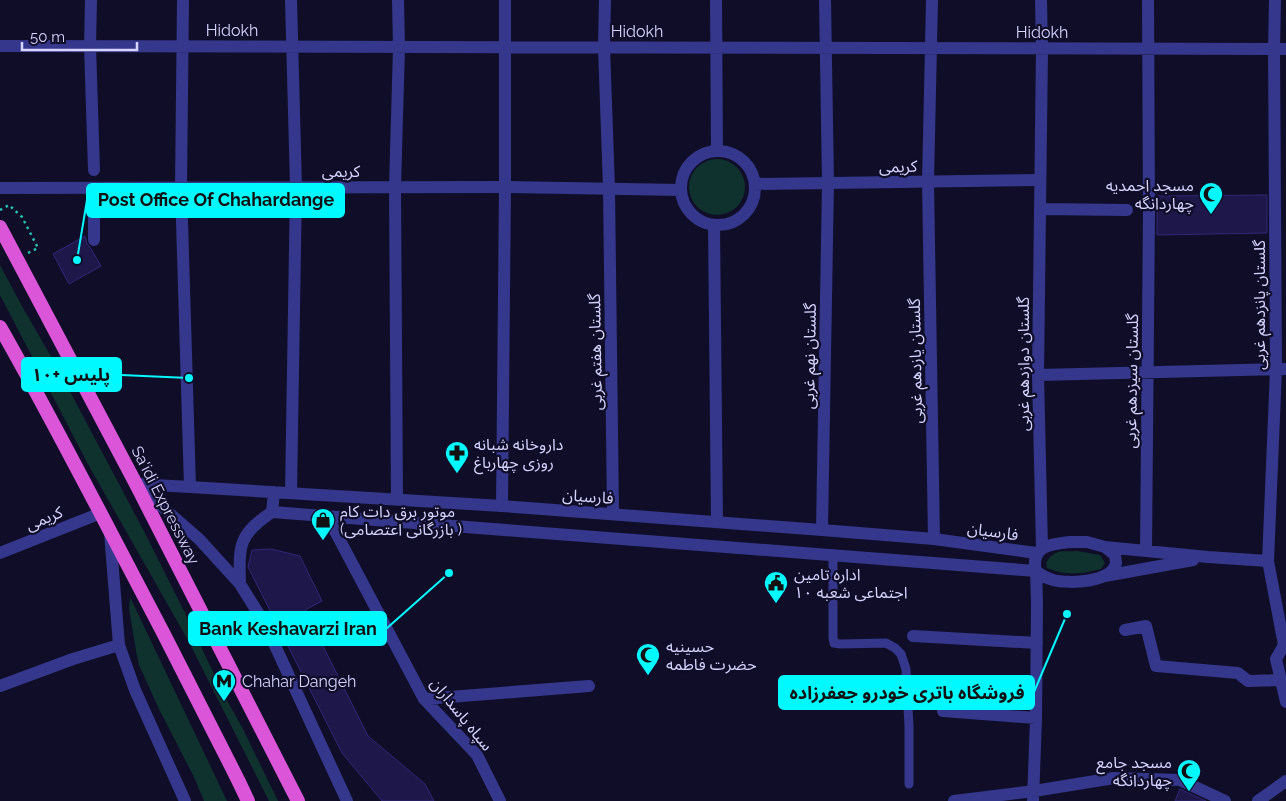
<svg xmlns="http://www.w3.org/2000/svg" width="1286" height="801" font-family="Raleway,'Noto Sans Arabic',sans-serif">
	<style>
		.green { fill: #0f322e }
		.building { fill: #1e174a; stroke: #312778 }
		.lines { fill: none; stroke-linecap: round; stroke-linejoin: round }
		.path { stroke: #24c3ae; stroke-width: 2.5; stroke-dasharray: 2.5 4; stroke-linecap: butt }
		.service { stroke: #34378b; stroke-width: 9 }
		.minor { stroke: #34378b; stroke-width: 12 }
		.tertiary { stroke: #34378b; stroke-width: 12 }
		.trunk { stroke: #da55d8; stroke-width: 14 }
		.labels { text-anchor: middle; stroke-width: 4.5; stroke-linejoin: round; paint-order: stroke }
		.street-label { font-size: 16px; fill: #d5d4ff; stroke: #100d28 }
		.poi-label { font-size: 16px; fill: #d5d4ff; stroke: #100d28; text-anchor: start }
		.leader { fill: none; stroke: #00f8ff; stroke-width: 2 }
		.callout-dot { fill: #00f8ff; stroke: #100d28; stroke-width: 2 }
		.callout { fill: #00f8ff; stroke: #00f8ff; stroke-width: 2 }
		.callout-label { font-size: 18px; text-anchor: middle; font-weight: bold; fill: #111 }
	</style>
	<rect width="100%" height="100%" fill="#100d28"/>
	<path class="green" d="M689 187a28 28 0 1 1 56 0a28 28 0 1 1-56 0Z
		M 0,265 L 23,308 L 56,365 L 147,537 L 185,613 L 224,695 L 243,729 L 278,801 L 269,801 L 189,642 L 89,466 L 0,295 Z
		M 1077,551 L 1100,555 L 1105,563 L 1101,569 C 1080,574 1068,576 1047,568 L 1046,563 C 1054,548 1062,552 1077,551 Z
		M 130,597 L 227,801 L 204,801 L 194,777 L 159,709 L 139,665 L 136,651 L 131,620 L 129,608 Z"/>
	<path class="building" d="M 1267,195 L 1267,233 L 1157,235 L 1157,196 Z
		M 85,236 L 87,244 L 90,247 L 101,266 L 69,284 L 53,254 Z
		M 271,549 L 300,556 L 322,601 L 305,610 L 368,736 L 425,784 L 434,801 L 382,801 L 342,753 L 248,567 L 252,550 Z
		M 1180,789 L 1206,801 L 1175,801 Z"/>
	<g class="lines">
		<path class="path" d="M 0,210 L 9,205 L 22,217 L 38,248 L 28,253"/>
		<path class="service" d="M 833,554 L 833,638 L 834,643 L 840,644 L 886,643 L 895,648 L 901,654 L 906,669 L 909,726 L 909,784"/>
		<path class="minor" d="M 91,0 L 90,46 L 94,170
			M 183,0 L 181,188 L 190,487
			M 605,0 L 604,47 L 609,188 L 613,514
			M 716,0 L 717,151
			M 932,0 L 928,182 L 934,539
			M 1041,0 L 1042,49 L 1038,375 L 1042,548
			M 0,46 L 1286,49
			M 94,188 L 94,240
			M 1040,209 L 1127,210
			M 714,225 L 717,522
			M 1038,375 L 1286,369
			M 137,485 L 199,539 L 240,584 L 265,624 L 347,801
			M 291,493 L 296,187 L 291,0
			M 397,499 L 395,187 L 399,47 L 398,0
			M 502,506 L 505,187 L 505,0
			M 327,516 L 424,699 L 477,755 L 500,801
			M 822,530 L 828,183 L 825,0
			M 1070,542 L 1087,542 L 1105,547 L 1115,555 C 1115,557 1116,562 1116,563 C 1112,583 1068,584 1053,580 C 1046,578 1041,575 1036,571 C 1030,546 1051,544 1070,542 Z
			M 1105,547 L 1208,557 L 1268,561 L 1284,645 L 1276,659 L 1286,702
			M 1146,551 L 1149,211 L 1148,0
			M 0,553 L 101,513
			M 1268,561 L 1276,369 L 1274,49 L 1275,0
			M 1105,576 L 1193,560
			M 240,584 C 239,545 238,535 272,512
			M 1125,630 L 1146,626 L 1156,666 L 1238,673 L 1248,681 L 1281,680
			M 913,636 L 1037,643
			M 0,686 L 73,659 L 119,645
			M 424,699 L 589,686
			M 943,711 L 1036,718
			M 954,801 L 1034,791 L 1114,778 L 1180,780 L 1225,801
			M 1033,801 L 1036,718 L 1037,602 L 1036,571
			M 1258,801 L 1286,781"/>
		<path class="tertiary" d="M681 188a37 37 0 1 1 74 0a37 37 0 1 1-74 0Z
			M 755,184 L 1040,180
			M 0,188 L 505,187 L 681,190
			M 136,484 L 190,487 L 502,506 L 822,530 L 934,539 L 1036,553
			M 274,492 L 272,512 L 1036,571
			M 110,533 L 119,645 L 135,690 L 185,801"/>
		<path class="trunk" d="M 0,227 L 136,484 L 298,801
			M 0,327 C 32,383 62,440 92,497 C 142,591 191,686 239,782 L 248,801"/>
	</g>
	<defs>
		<g id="mosque-pin" transform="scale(1.25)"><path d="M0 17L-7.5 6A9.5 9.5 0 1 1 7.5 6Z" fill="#00f8ff" stroke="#100d28"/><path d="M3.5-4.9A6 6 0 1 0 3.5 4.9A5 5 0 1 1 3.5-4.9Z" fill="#111"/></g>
		<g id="pharmacy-pin" transform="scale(1.25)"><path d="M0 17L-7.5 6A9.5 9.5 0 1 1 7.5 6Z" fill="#00f8ff" stroke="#100d28"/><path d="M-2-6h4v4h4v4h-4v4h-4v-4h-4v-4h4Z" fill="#111"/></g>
		<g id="shop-pin" transform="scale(1.25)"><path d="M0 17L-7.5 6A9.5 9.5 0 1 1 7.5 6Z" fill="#00f8ff" stroke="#100d28"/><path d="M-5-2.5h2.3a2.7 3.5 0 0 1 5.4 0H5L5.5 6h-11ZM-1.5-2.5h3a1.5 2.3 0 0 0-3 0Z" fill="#111"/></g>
		<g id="civic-pin" transform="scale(1.25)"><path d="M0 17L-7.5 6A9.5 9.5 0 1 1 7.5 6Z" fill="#00f8ff" stroke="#100d28"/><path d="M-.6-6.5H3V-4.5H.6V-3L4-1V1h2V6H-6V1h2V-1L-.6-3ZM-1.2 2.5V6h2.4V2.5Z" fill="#111"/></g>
		<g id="metro-pin" transform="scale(1.25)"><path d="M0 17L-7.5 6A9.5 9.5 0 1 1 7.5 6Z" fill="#00f8ff" stroke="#100d28"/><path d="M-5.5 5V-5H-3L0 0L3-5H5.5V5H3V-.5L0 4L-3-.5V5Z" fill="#111"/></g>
	</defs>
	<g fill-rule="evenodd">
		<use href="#mosque-pin" x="1211" y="194"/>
		<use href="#pharmacy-pin" x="457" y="453"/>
		<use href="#shop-pin" x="323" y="520"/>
		<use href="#civic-pin" x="776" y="583"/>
		<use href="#mosque-pin" x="648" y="655"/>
		<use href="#metro-pin" x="224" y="681"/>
		<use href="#mosque-pin" x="1189" y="771"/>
	</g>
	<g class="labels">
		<g class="street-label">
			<text x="232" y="36">Hidokh</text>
			<text x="637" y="37">Hidokh</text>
			<text x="1042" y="38">Hidokh</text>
			<text transform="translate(898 166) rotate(-1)" y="6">کریمی</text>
			<text x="341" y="177">کریمی</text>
			<text transform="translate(1259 305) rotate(-90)" y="6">گلستان پانزدهم غربی</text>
			<text transform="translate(595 352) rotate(-91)" y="6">گلستان هفتم غربی</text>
			<text transform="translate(809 356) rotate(-89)" y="6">گلستان نهم غربی</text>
			<text transform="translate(915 361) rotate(-91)" y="6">گلستان یازدهم غربی</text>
			<text transform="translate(1023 364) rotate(-90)" y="6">گلستان دوازدهم غربی</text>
			<text transform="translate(1131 381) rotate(-89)" y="6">گلستان سیزدهم غربی</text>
			<text transform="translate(588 496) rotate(4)" y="6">فارسیان</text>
			<text transform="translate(166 505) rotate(63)" y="6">Sa'idi Expressway</text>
			<text transform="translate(44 518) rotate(-22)" y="6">کریمی</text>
			<text transform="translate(993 531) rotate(8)" y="6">فارسیان</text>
			<text transform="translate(462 714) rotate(51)" y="6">سپاه پاسداران</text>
		</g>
		<g class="poi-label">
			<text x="1194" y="191" text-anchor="end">مسجد احمدیه<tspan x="1194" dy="18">چهاردانگه</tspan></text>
			<text x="474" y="450">داروخانه شبانه<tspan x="474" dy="18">روزی چهارباغ</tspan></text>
			<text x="340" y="517">موتور برق دات کام<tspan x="340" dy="18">(بازرگانی اعتصامی )</tspan></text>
			<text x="794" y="580">اداره تامین<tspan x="794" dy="18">اجتماعی شعبه ۱۰</tspan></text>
			<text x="666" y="652">حسینیه<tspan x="666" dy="18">حضرت فاطمه</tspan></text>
			<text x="242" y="687">Chahar Dangeh</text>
			<text x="1172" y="768" text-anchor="end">مسجد جامع<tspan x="1172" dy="18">چهاردانگه</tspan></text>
		</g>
	</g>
	<path class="leader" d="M77 260L87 200M189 378L121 375M449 573L386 629M1067 614L1034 692"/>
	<g class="callout-dot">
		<circle cx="77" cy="260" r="5"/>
		<circle cx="189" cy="378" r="5"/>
		<circle cx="449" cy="573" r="5"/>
		<circle cx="1067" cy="614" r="5"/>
	</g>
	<g class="callout">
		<rect x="87" y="184" width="257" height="33" rx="5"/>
		<rect x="22" y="358" width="99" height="33" rx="5"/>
		<rect x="189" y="612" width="197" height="33" rx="5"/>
		<rect x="779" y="676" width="255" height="33" rx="5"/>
	</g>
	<g class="callout-label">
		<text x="216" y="206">Post Office Of Chahardange</text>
		<text x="71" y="381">پلیس +۱۰</text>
		<text x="288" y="635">Bank Keshavarzi Iran</text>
		<text x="907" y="699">فروشگاه باتری خودرو جعفرزاده</text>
	</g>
	<path d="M22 42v8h115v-8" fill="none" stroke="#d5d4ff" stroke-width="2.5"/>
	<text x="30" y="42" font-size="15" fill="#d5d4ff" stroke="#100d28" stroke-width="4" paint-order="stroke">50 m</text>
</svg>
